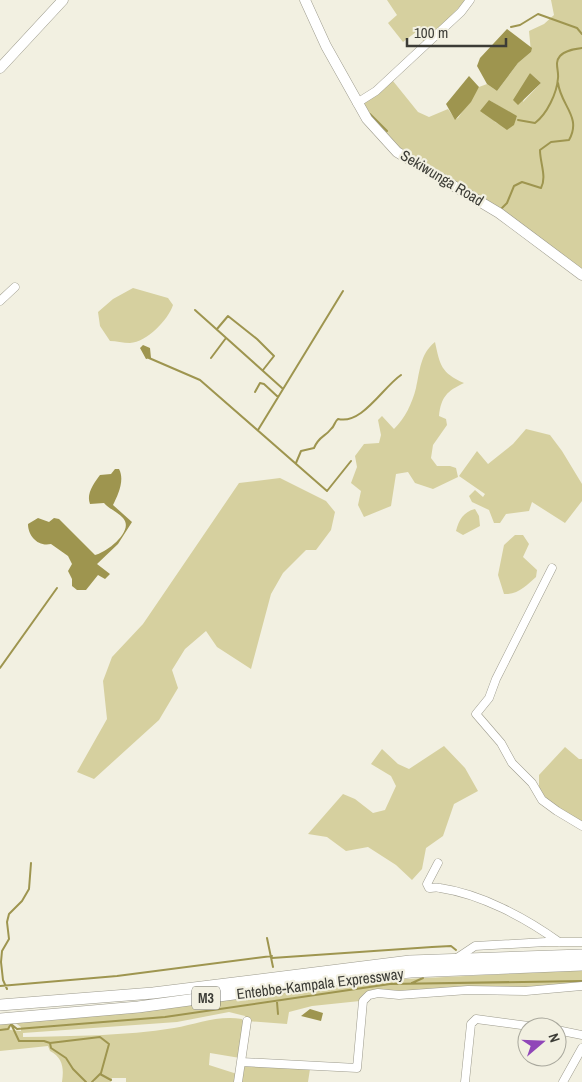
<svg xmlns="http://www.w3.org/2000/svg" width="582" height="1082" font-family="'Archivo Narrow',sans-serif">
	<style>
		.green { fill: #d6d09f; fill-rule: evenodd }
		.water { fill: #9e954f }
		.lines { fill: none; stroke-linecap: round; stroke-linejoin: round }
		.stream { stroke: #9e954f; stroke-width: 2 }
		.minor-casing { stroke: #9d9b8d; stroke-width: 9 }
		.major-casing { stroke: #9d9b8d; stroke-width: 11 }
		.highway-casing { stroke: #9d9b8d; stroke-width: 12 }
		.minor { stroke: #fff; stroke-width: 8 }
		.major { stroke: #fff; stroke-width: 10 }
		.highway { stroke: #fff; stroke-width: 11 }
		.labels { text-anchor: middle; stroke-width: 4.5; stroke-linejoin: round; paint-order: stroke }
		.shield { fill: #f2f0e1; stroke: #737269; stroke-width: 1 }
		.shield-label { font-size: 14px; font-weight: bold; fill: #3c3c36 }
		.street-label { font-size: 15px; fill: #3c3c36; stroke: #f2f0e1 }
	</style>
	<rect width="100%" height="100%" fill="#f2f0e1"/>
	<path class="green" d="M 387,0 L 466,0 L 425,43 L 416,32 L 403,42 L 388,23 L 397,15 Z
		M 551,0 L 582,0 L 582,270 L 403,152 L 361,104 L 375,96 L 393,81 L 418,112 L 429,117 L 448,109 L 455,119 L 458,118 L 479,87 L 487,84 L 497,91 L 518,63 L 531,52 L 529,31 L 544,24 L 554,15 ZM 530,73 L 541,83 L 523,102 ZM 489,100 L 517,117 L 503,126 L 495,122 Z
		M 133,288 L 168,298 L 173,305 C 168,320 147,342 130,343 C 123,343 116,341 110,341 L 100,326 L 98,312 L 113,299 Z
		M 435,342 C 440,365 441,373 464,383 C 447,391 441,397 439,416 L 446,419 L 447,425 L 433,445 L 431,458 L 437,466 L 450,466 L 456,468 L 458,477 L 433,489 L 415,483 L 408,472 L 396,474 L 391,506 L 364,517 L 358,505 L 361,491 L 351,483 L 357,467 L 355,456 L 364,444 L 379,443 L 381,435 L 378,420 L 382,416 L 394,429 C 405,418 412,404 416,388 C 420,371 420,354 435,342 Z
		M 526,429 L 550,435 L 562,451 L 582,484 L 582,501 L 565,523 L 532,502 L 529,511 L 506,514 L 500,523 L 494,523 L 489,510 L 472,502 L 469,496 L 475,490 L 483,497 L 485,494 L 459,476 L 477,451 L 488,464 L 513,444 Z
		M 280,478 L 326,501 L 335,512 L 331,530 L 316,550 L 306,550 L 283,573 L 271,594 L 251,669 L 217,647 L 206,631 L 185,649 L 172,670 L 178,688 L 159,720 L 94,779 L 77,772 L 107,719 L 103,681 L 112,657 L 143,624 L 239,483 Z
		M 475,509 L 479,516 L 480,526 L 463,535 L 456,531 C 459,520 463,512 475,509 Z
		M 515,535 L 523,535 L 529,544 L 523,557 L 537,570 L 536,577 C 527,585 518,595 504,594 L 498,575 L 504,545 Z
		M 444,746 L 465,768 L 478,791 L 454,804 L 443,836 L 426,848 L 422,869 L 412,880 L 396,865 L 368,847 L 346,851 L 327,837 L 308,834 L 343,794 L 355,799 L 373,813 L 385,810 L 396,786 L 391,776 L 371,764 L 382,749 L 398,764 L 409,769 Z
		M 565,747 L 579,759 L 582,759 L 582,823 L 550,802 L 539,790 L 539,775 Z
		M 582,970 L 582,984 C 533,988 485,991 437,992 C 413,993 387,987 364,994 L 360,1001 L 312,1006 L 289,1012 L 287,1024 L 247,1021 L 245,1016 L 229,1012 L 177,1022 L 23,1033 L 23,1037 C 74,1036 124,1036 174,1028 C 197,1024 218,1015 242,1019 L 244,1024 L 240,1058 L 210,1053 L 209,1065 L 237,1074 L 236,1082 L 126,1082 L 126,1078 L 112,1078 L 111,1082 L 94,1082 L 96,1078 L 91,1082 L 62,1082 C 64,1068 63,1058 50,1051 L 48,1046 L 0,1051 L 0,1024 L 9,1023 L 10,1030 L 21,1031 L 21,1027 L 14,1022 L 219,1001 L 386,980 Z
		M 244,1064 L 310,1069 L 308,1082 L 240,1082 Z"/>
	<path class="water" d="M 507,29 L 532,48 L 531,52 L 518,63 L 497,91 L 487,84 L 477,66 L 480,58 Z
		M 530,73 L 541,83 L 518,105 L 513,100 Z
		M 469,76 L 479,87 L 471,102 L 455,120 L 446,104 Z
		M 489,100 L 517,116 L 514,125 L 507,130 L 480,111 Z
		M 143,345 L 150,348 L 151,358 L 146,359 L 140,348 Z
		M 115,469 L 119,469 C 125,480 118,495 113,505 L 132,522 L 118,544 L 97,564 L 110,574 L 105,579 L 98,575 L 86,590 L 77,590 L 72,586 L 72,579 L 68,571 L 72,564 L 68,556 L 51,544 C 38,547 28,536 28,524 L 38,518 L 49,522 L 54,518 L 59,519 L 95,555 C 106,553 135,531 123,518 C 118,512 109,509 104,503 L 90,504 C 86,494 94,483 100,475 L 111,474 Z
		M 310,1009 L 323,1013 L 321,1021 L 301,1016 Z"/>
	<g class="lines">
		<path class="stream" d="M 511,27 L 520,25 L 538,14 L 577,28 L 582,34
			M 370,114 L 387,131
			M 518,120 L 535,123 C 547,114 557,93 558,78 C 559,70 554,63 560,56 C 565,50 575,49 582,48
			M 500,210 L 507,203 L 514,186 L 522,182 L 541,188 C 547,177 540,163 540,150 L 551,142 L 569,140 C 582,117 561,106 558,83
			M 195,310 L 282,388
			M 217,329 L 228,316 L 257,339 L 274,356 L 263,370
			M 149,358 L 200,380 L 327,491 L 351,461
			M 211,358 L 226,338
			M 255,392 L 260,383 L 264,384 L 278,397
			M 258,430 L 343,291
			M 296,463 L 301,451 L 314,448 C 319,436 325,437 331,429 C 335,426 334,422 338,419 C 362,425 383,387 401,375
			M 0,668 L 57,588
			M 267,938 L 273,967
			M 272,958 L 432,947 L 451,946 L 456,950
			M 412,983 L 423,978
			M 0,986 L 117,976 L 272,956
			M 7,989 L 3,980 L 1,962 L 2,951 L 9,939 L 7,922 L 9,914 L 22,901 L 29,889 L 31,863
			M 277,1002 L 278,1014
			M 11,1024 L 17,1029 L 165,1017 L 390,984 L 582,981
			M 12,1026 L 19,1041 L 44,1041 L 50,1043 L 51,1048 L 66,1058 L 73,1069 L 86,1082
			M 0,1030 L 8,1029 L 11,1024
			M 50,1043 L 100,1037 L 109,1044 L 101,1073 L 92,1082
			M 100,1074 L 111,1080"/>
		<g class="minor-casing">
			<path id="minor" d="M 357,103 L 376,91 L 461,12 L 470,0
				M 0,301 L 15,287
				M 552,568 L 496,679 L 489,698 L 476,714 L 501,743 L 512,763 L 532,783 L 542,800 L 557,811 L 582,826
				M 438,863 L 427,884 L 429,888 C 433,888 436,887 440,888 C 481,894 526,918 559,942
				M 457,958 L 475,946 L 546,942 L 582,942
				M 557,1030 L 582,1035
				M 242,1062 L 357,1068 L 363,1001 L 369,995 L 378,993 L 399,995 L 468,990 L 526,991 L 582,986
				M 238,1082 L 247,1021
				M 465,1082 L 471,1024 L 476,1019 L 536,1027
				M 563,1082 L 582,1048"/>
		</g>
		<g class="major-casing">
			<path id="major" d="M 305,0 L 326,46 L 367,119 L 397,152 L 499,213 L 582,275
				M 0,68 L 63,0"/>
		</g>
		<g class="highway-casing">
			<path id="highway" d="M 0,1005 L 153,993 L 410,961 L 582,955
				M 0,1019 L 138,1007 L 358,977 L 411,972 L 582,965"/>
		</g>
		<use href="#minor" class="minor"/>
		<use href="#major" class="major"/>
		<use href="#highway" class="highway"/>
	</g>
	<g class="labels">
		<rect class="shield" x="192" y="986.5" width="28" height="23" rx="4"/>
		<g class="shield-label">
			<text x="206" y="1003">M3</text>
		</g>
		<g class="street-label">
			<text transform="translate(442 178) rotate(31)" y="5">Sekiwunga Road</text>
			<text transform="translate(320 984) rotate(-7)" y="5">Entebbe-Kampala Expressway</text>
		</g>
	</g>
	<g transform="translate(542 1042) rotate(71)"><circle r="24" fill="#f2f0e1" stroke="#a9a89d"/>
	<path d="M0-4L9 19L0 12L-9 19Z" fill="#9046b8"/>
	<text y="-8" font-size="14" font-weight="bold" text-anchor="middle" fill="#3c3c36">N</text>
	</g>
	<path d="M407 38v8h99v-8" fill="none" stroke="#3c3c36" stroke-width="2.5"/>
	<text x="414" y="38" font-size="15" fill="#3c3c36" stroke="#f2f0e1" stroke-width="4" paint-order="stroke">100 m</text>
</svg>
